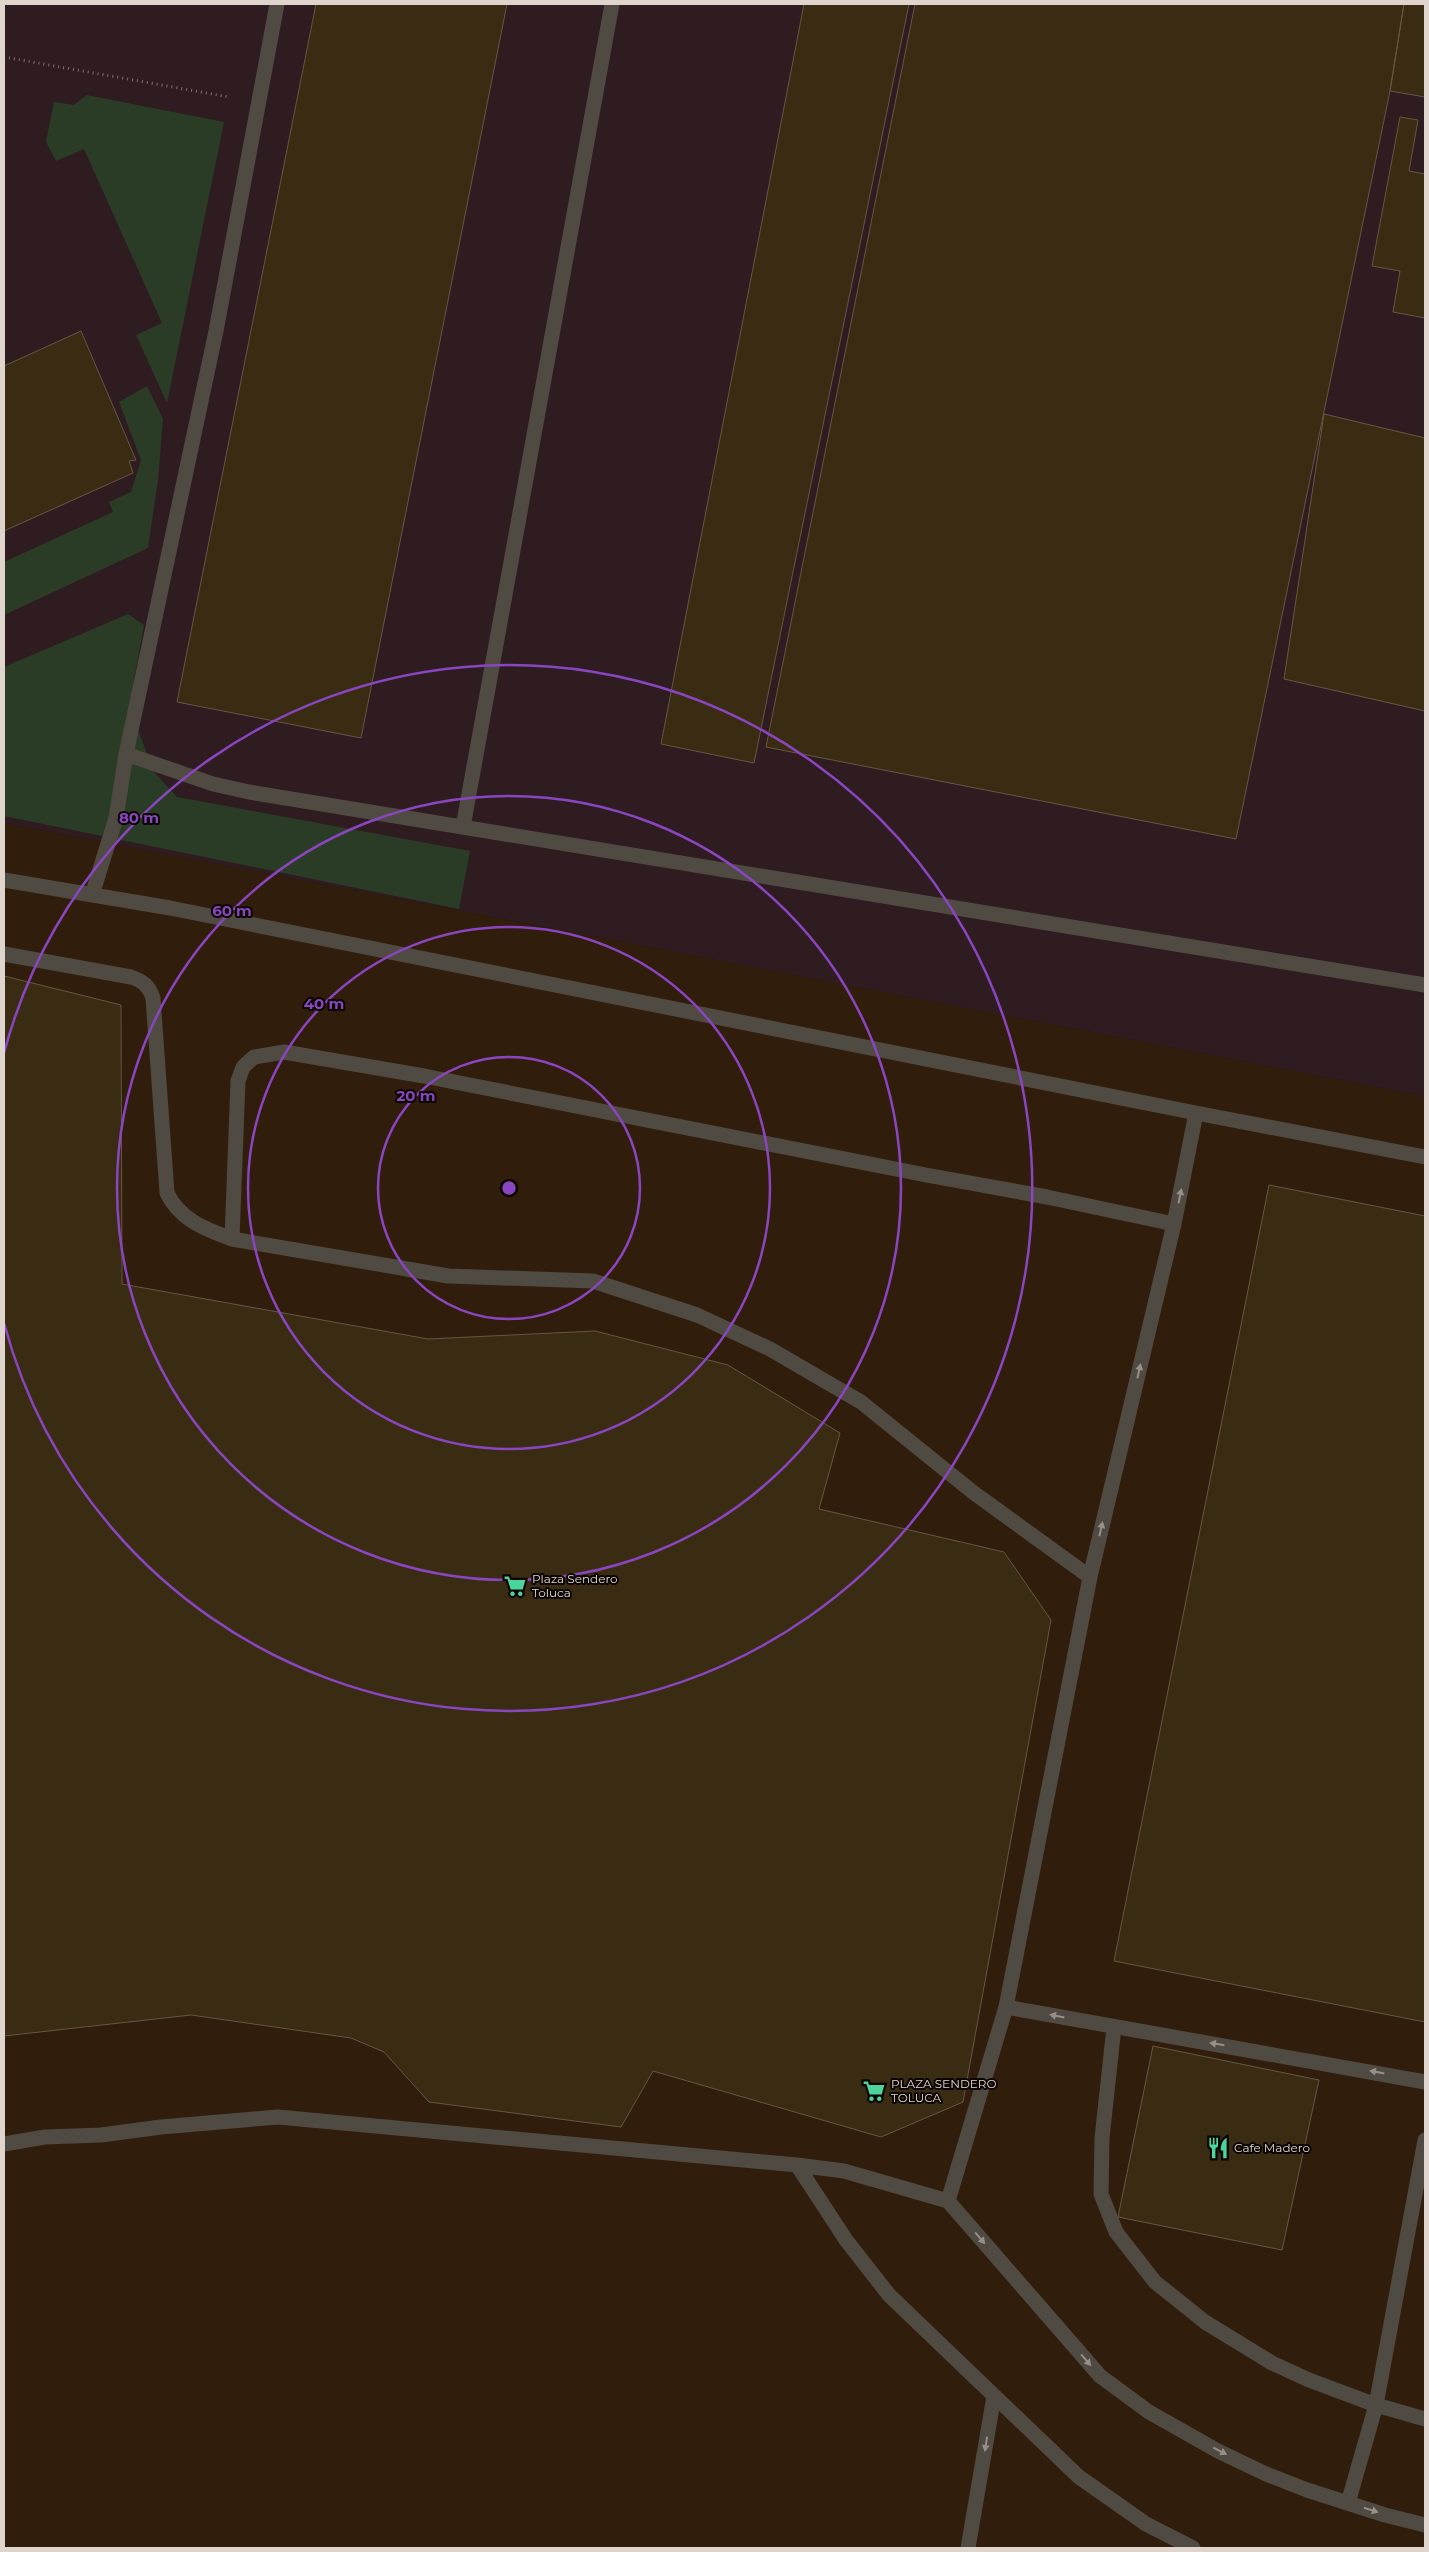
<svg xmlns="http://www.w3.org/2000/svg" width="1429" height="2552" font-family="Montserrat,sans-serif">
	<style>
		.built { fill: #311d0c }
		.industrial { fill: #2f1c21 }
		.green { fill: #2b3c26 }
		.building { fill: #3a2c13; stroke: #635845 }
		.lines { fill: none; stroke-linecap: round; stroke-linejoin: round }
		.path { stroke: #7f7268; stroke-width: 3; stroke-dasharray: 1 4; stroke-linecap: butt }
		.minor { stroke: #4f4a42; stroke-width: 15 }
		.oneway { fill: #989088 }
		.ring { fill: none; stroke: #8a45c1; stroke-width: 2.5 }
		.labels { text-anchor: middle; stroke-width: 4; stroke-linejoin: round; paint-order: stroke }
		.poi-label { font-size: 12px; fill: #e0d5cd; stroke: #0a0502; text-anchor: start }
		.centre { fill: #8a45c1; stroke: #0a0502; stroke-width: 2.5 }
		.ring-label { font-size: 15px; text-anchor: middle; font-weight: bold; fill: #8a45c1; stroke: #0a0502; stroke-width: 4; stroke-linejoin: round; paint-order: stroke }
	</style>
	<rect width="100%" height="100%" fill="#26180b"/>
	<path class="built" d="M 4,823 L 1425,1096 L 1425,2548 L 4,2548 Z"/>
	<path class="industrial" d="M 4,4 L 1425,4 L 1425,1096 L 4,823 Z"/>
	<path class="green" d="M 87,95 L 224,122 L 167,403 L 136,335 L 162,323 L 84,149 L 56,161 L 46,142 L 54,102 L 74,105 Z
		M 147,386 L 163,419 L 158,480 L 148,548 L 4,615 L 4,562 L 113,512 L 109,502 L 131,492 L 141,460 L 119,402 Z
		M 128,614 L 144,625 L 133,685 L 138,730 L 154,772 L 177,797 L 470,851 L 459,909 L 4,816 L 4,667 Z"/>
	<path class="building" d="M 316,4 L 507,4 L 361,738 L 177,702 Z
		M 804,4 L 909,4 L 754,763 L 661,744 Z
		M 915,4 L 1404,4 L 1390,91 L 1236,839 L 766,747 Z
		M 1404,4 L 1425,4 L 1425,97 L 1390,91 Z
		M 1400,117 L 1418,120 L 1409,171 L 1425,174 L 1425,318 L 1393,312 L 1400,271 L 1372,266 Z
		M 81,331 L 136,460 L 129,461 L 133,473 L 4,531 L 4,366 Z
		M 1324,414 L 1425,438 L 1425,711 L 1284,679 Z
		M 4,976 L 121,1005 L 122,1284 L 428,1339 L 595,1331 L 728,1365 L 840,1433 L 819,1509 L 1004,1552 L 1051,1620 L 963,2102 L 881,2137 L 653,2071 L 621,2127 L 429,2102 L 384,2052 L 351,2038 L 191,2015 L 4,2036 Z
		M 1269,1185 L 1425,1216 L 1425,2022 L 1114,1961 Z
		M 1153,2046 L 1319,2080 L 1282,2250 L 1118,2217 Z"/>
	<g class="lines">
		<path class="path" d="M 4,57 L 229,97"/>
		<path class="minor" d="M 277,4 L 216,331 L 126,754 L 213,784 L 249,792 L 1425,985
			M 463,827 L 612,4
			M 4,880 L 170,908 L 1196,1113 L 1425,1157
			M 92,895 L 116,818 L 126,754
			M 4,954 L 131,977 C 143,981 149,986 153,998 L 167,1193 C 180,1220 205,1229 232,1239 L 448,1276 L 593,1281 L 697,1315 L 770,1349 L 861,1402 L 974,1493 L 1090,1577 L 1006,2007 L 948,2201
			M 232,1239 L 238,1081 L 243,1067 L 254,1057 L 284,1052 L 424,1076 L 926,1175 L 1047,1197 L 1174,1224
			M 1090,1577 L 1174,1224 L 1196,1113
			M 1006,2007 L 1425,2082
			M 1114,2027 L 1102,2138 L 1101,2194 L 1116,2232 L 1155,2282 L 1205,2322 L 1272,2363 L 1309,2380 L 1376,2405 L 1425,2419
			M 4,2144 L 45,2137 L 101,2135 L 161,2127 L 278,2117 L 797,2165 L 844,2171 L 948,2201 L 1100,2376 L 1149,2412 L 1218,2451 L 1266,2474 L 1307,2490 L 1385,2515 L 1425,2525
			M 797,2165 L 846,2240 L 889,2295 L 1079,2477 L 1146,2524 L 1193,2548
			M 1348,2503 L 1376,2405 L 1425,2140
			M 968,2548 L 994,2396"/>
	</g>
	<defs><path id="oneway-solid" d="M-6-.8H1V-3.2L6.5 0L1 3.2V.8H-6Z" transform="scale(1.25)"/></defs>
	<g class="oneway">
		<use href="#oneway-solid" transform="translate(1180 1196) rotate(-79)"/>
		<use href="#oneway-solid" transform="translate(1139 1371) rotate(-77)"/>
		<use href="#oneway-solid" transform="translate(1101 1529) rotate(-77)"/>
		<use href="#oneway-solid" transform="translate(1057 2016) rotate(-169)"/>
		<use href="#oneway-solid" transform="translate(1217 2044) rotate(-171)"/>
		<use href="#oneway-solid" transform="translate(1377 2072) rotate(-169)"/>
		<use href="#oneway-solid" transform="translate(980 2238) rotate(49)"/>
		<use href="#oneway-solid" transform="translate(1086 2360) rotate(49)"/>
		<use href="#oneway-solid" transform="translate(986 2444) rotate(99)"/>
		<use href="#oneway-solid" transform="translate(1220 2451) rotate(27)"/>
		<use href="#oneway-solid" transform="translate(1371 2510) rotate(18)"/>
	</g>
	<g class="ring">
		<circle cx="509" cy="1188" r="131"/>
		<circle cx="509" cy="1188" r="261"/>
		<circle cx="509" cy="1188" r="392"/>
		<path d="M4 1053A523 523 0 1 1 4 1323"/>
	</g>
	<defs>
		<g id="supermarket-bare" transform="scale(1.725)"><path d="M-6-5.5h2.5l.6 2H6L4.5 2H-2.5L-4.4-4H-6ZM-1.5 3.2a1.3 1.3 0 1 0 .1 0ZM3 3.2a1.3 1.3 0 1 0 .1 0Z" fill="#4bd49b" stroke="#0a0502" stroke-width="2.5" paint-order="stroke"/></g>
		<g id="restaurant-bare" transform="scale(1.725)"><path d="M-5-6h1v4h1v-4h1v4h1v-4h1v5L-1.5 .5V6h-2V.5L-5-1ZM5-6V6H3V1.5H1.5Q1.5-4 5-6Z" fill="#4bd49b" stroke="#0a0502" stroke-width="2.5" paint-order="stroke"/></g>
	</defs>
	<g fill-rule="evenodd">
		<use href="#supermarket-bare" x="515" y="1586"/>
		<use href="#supermarket-bare" x="874" y="2091"/>
		<use href="#restaurant-bare" x="1218" y="2148"/>
	</g>
	<g class="labels">
		<g class="poi-label">
			<text x="532" y="1583">Plaza Sendero<tspan x="532" dy="14">Toluca</tspan></text>
			<text x="891" y="2088">PLAZA SENDERO<tspan x="891" dy="14">TOLUCA</tspan></text>
			<text x="1234" y="2152">Cafe Madero</text>
		</g>
	</g>
	<circle cx="509" cy="1188" r="8" class="centre"/>
	<g class="ring-label">
		<text x="139" y="823">80 m</text>
		<text x="232" y="916">60 m</text>
		<text x="324" y="1009">40 m</text>
		<text x="416" y="1101">20 m</text>
	</g>
	<rect width="1429" height="2552" fill="none" stroke="#e0d5cd" stroke-width="10"/>
</svg>
